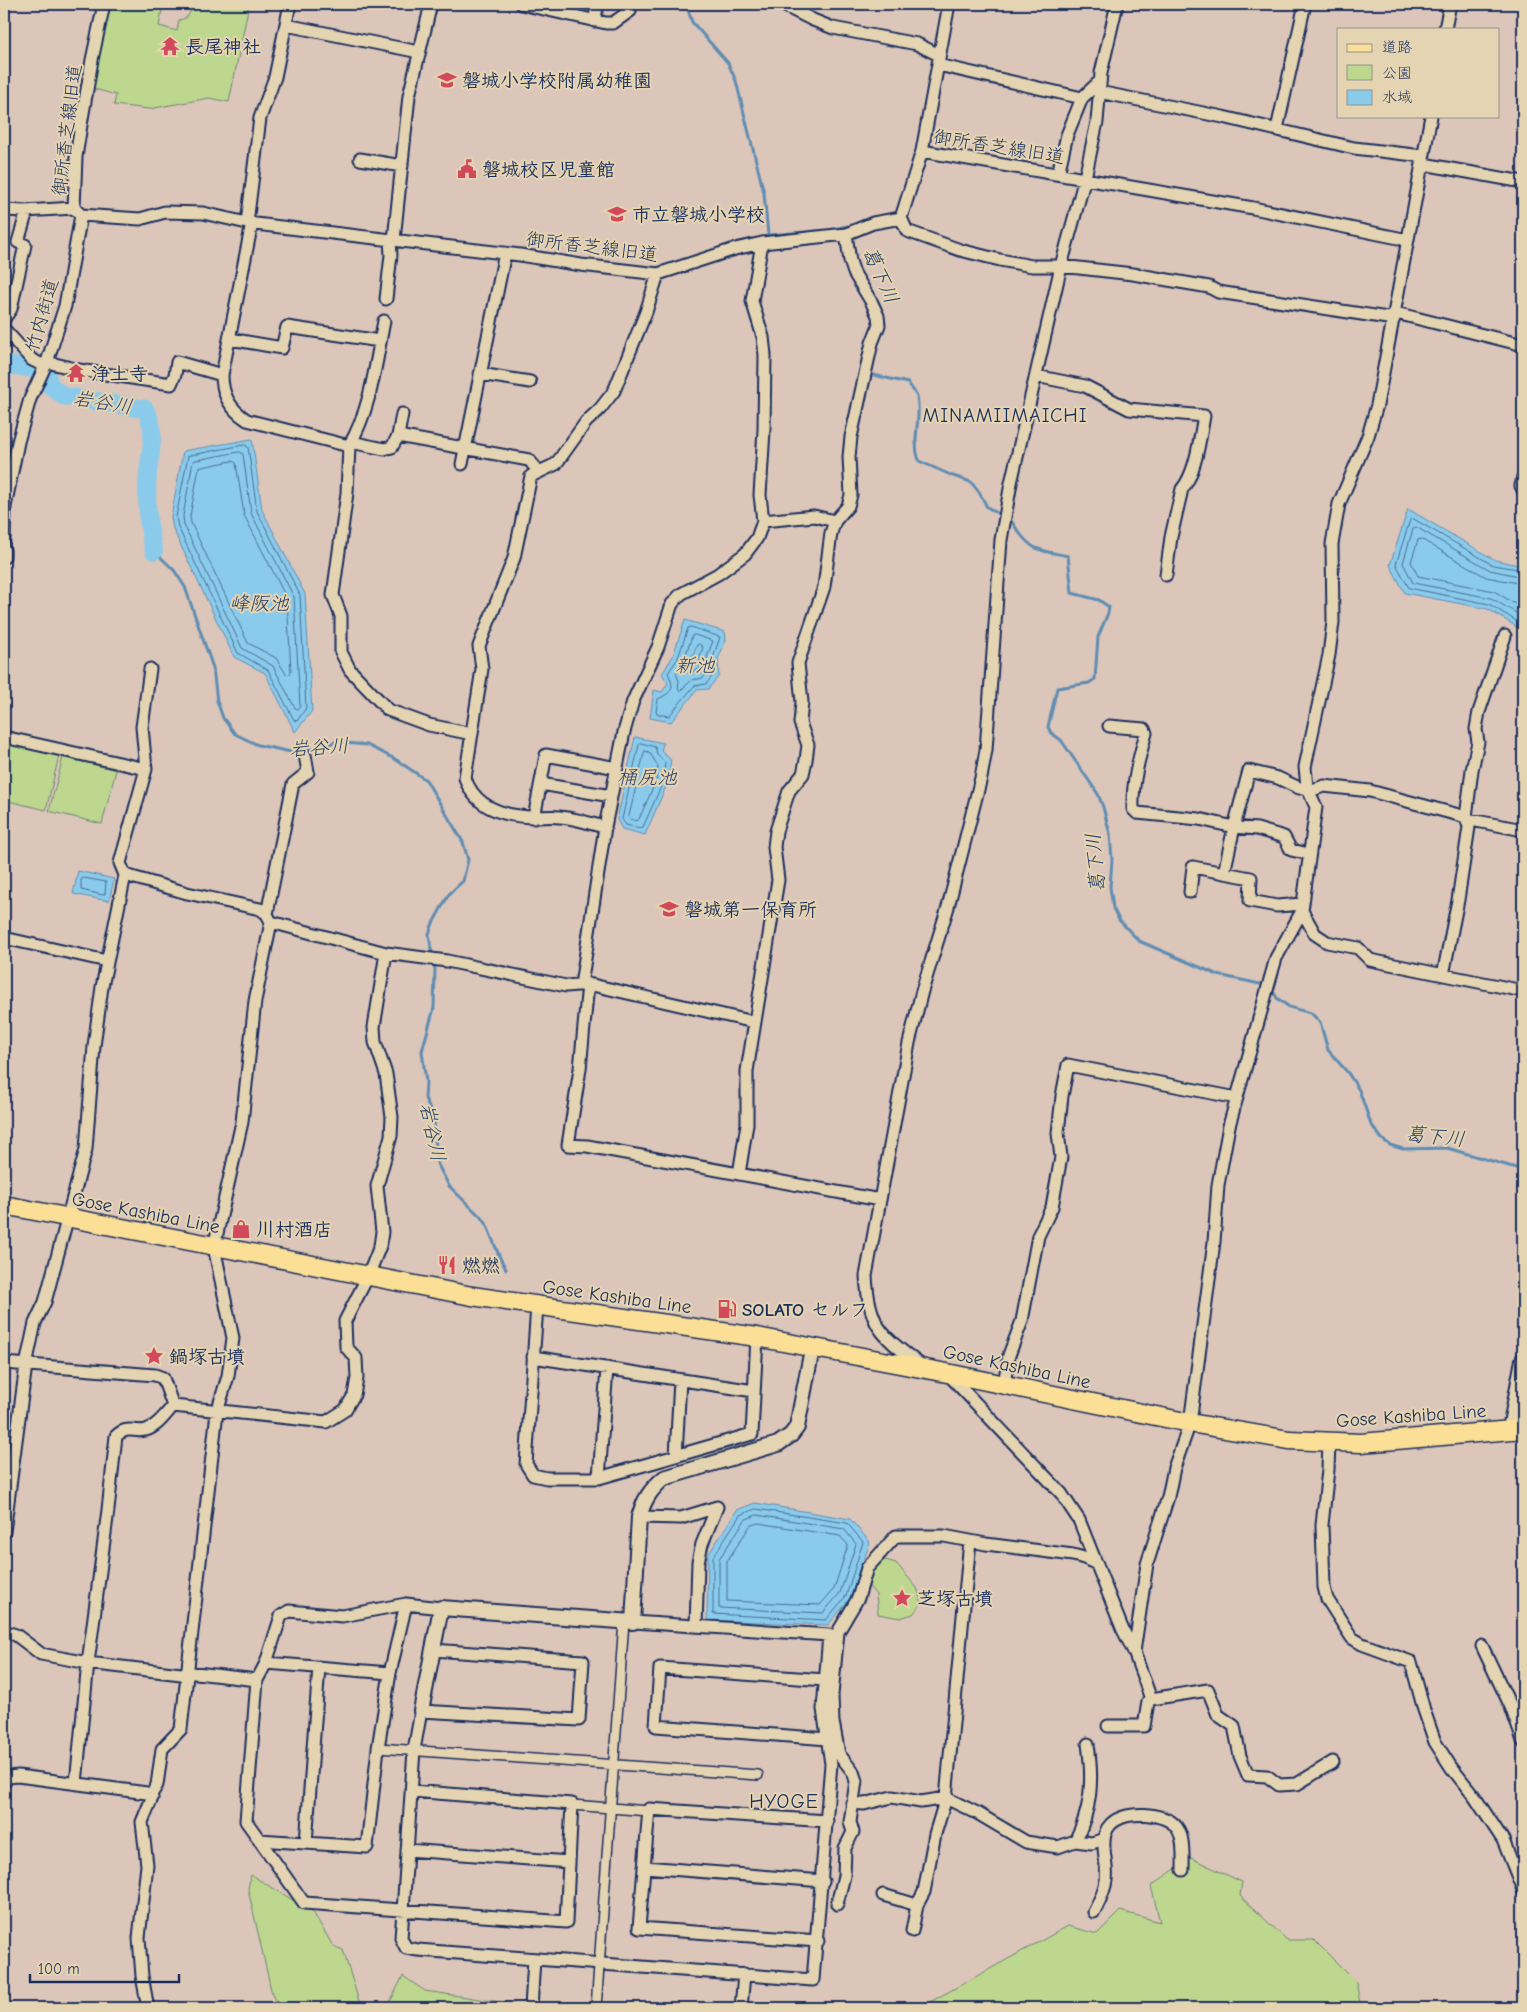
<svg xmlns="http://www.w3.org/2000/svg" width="1527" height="2012" font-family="'Comic Neue','Klee One',sans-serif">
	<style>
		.green { fill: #bdd78e; stroke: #6c8376 }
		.water { fill: #8acbeb; stroke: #5e8db3 }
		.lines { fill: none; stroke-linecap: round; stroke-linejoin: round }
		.shore { stroke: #476d96; stroke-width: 1 }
		.stream { stroke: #5e8db3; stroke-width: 3 }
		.river { stroke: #8acbeb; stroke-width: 18 }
		.pedestrian-casing { stroke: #1b2f5e; stroke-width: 12 }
		.minor-casing { stroke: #1b2f5e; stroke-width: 15 }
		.tertiary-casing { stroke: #1b2f5e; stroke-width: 18 }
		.primary-casing { stroke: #1b2f5e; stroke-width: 21 }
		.pedestrian { stroke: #e5d4b1; stroke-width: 9 }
		.minor { stroke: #e5d4b1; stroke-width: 11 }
		.tertiary { stroke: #e5d4b1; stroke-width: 14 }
		.primary { stroke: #fbdf96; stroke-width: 18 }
		.labels { text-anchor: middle; stroke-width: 4; stroke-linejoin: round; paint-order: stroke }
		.poi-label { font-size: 19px; font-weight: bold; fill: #1b2f5e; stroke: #e5d4b1; text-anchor: start }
		.street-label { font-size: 19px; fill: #1b2f5e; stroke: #e5d4b1 }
		.water-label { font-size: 20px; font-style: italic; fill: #263f6c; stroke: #e5d4b1 }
		.neighbourhood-label { font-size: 20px; letter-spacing: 1px; fill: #1b2f5e; stroke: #e5d4b1 }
	</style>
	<rect width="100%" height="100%" fill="#dcc6ba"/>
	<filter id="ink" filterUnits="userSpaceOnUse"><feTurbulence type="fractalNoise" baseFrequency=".02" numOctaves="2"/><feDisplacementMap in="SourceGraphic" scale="10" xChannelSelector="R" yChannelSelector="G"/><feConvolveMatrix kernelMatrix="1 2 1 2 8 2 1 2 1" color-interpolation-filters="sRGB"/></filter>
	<g filter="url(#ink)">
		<path class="green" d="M 109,4 L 163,4 L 159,26 L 177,31 L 179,20 L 186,18 L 196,4 L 249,4 L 229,102 L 209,98 L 149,109 L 114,105 L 116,95 L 91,88 Z
			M 6,743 L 59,756 L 46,810 L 4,800 L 4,753 Z
			M 63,757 L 116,770 L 102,824 L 49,811 Z
			M 886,1560 L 896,1563 L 917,1588 L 920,1597 L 920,1605 L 913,1614 L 900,1618 L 878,1614 L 876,1595 L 867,1584 C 869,1573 875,1563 886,1560 Z
			M 1191,1858 L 1242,1882 L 1240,1896 L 1287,1940 L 1314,1940 L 1356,1982 L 1361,2008 L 919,2008 L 1068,1926 L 1097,1934 L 1120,1911 L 1160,1922 L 1151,1886 Z
			M 251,1875 L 313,1912 L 333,1946 L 343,1950 L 361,2008 L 278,2008 L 272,1994 L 248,1889 Z
			M 403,1976 L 425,1991 L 514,2004 L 515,2008 L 387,2008 Z"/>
		<path class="water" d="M 252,439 L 262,510 L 305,594 L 312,711 L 295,732 L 265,673 L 234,657 L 173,529 L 171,517 L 183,451 Z
			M 1408,509 L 1495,560 L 1523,566 L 1523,631 L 1488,609 L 1405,593 L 1390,565 Z
			M 685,620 L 725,632 L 726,640 L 718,659 L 719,676 L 708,689 L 697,690 L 671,722 L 650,718 L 654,690 L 662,692 L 668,683 L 662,674 L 673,656 Z
			M 635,737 L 663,743 L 661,751 L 671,760 L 667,784 L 645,835 L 622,829 L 617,820 Z
			M 78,871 L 114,879 L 109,901 L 73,894 Z
			M 755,1503 L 850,1519 L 870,1542 L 850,1599 L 828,1625 L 707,1620 L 708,1555 L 737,1510 Z"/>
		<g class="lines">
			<path class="shore" d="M 245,445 L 248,447 L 257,511 L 300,595 L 306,708 L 297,721 L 294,720 L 268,670 L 238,653 L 178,527 L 176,517 L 188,456 Z
				M 240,452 L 243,454 L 251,513 L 294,597 L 300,706 L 298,709 L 295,708 L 273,666 L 242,648 L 184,525 L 183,516 L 193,461 Z
				M 233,461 L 236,463 L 244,515 L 287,599 L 291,672 L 289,675 L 286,674 L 276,658 L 248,643 L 191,523 L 190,516 L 199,468 Z
				M 1523,570 L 1493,565 L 1412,518 L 1410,520 L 1396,564 L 1409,588 L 1489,604 L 1523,625
				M 1523,577 L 1490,570 L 1416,527 L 1413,529 L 1403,563 L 1413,583 L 1491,598 L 1523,617
				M 1523,584 L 1486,577 L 1421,539 L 1418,540 L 1411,562 L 1418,576 L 1494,591 L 1523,609
				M 691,627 L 720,637 L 713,658 L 714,674 L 706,684 L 694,686 L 669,716 L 658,714 L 656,712 L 658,699 C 673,692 675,688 668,673 L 678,658 L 688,628 Z
				M 695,635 L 713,641 L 707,657 L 708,672 L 703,678 L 692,680 L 680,691 L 678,689 L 679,681 L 676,673 L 684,660 L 692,636 Z
				M 699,644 L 703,647 L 700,656 L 700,669 L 688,673 L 687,670 L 697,645 Z
				M 641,743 L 655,747 L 657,754 L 665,763 L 663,782 L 643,827 L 640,828 L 626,825 L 622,819 L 639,745 Z
				M 645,751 L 649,752 L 658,766 L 656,781 L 639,819 L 637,821 L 630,819 L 629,817 Z
				M 84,878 L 106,882 L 105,894 L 103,895 L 81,890 L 81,880 Z
				M 756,1509 L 847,1523 L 863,1542 L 846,1596 L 826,1620 L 713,1614 L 713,1557 L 740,1515 Z
				M 757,1515 L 844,1529 L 856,1544 L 840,1593 L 823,1613 L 719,1608 L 719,1559 L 745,1520 Z
				M 758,1523 L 840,1536 L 848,1545 L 834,1589 L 820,1605 L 727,1601 L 727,1561 L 750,1526 Z"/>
			<path class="stream" d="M 686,4 L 692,22 L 728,63 L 736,81 L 764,193 L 768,235 L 829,230 L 847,226
				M 876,298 L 882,313
				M 870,372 L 869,374 L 908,383 C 911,387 915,392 917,397 C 922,419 911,437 919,461 L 953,476 L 971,482 L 979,492 L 987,507 L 997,513
				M 1012,522 C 1031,552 1036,549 1068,556 L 1072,593 L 1099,600 L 1109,607 L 1108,613 L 1098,637 L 1095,679 L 1089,683 L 1057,688 L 1048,727 L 1051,733 L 1061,740 L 1098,794 L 1103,807 L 1110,834 L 1112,860 L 1110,887 L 1113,908 L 1119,920 L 1139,941 L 1218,975 L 1265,985
				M 154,551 L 174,570 L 185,587 L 213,668 L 217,701 L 223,718 L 235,734 L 258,745 L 291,752 L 313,749 L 335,742 L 367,745 L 395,759 L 426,780 L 463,842 L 468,860 L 463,881 L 449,894 L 433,923 L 429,934 L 432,955
				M 433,962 L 435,969 L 434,1008 L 422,1051 L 426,1082 L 425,1098 L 434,1120 L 437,1163 L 449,1186 L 485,1221 L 500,1258 L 506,1269
				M 1271,988 L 1277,998 L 1289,1007 L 1311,1013 L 1320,1022 L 1328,1050 L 1348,1073 L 1359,1090 L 1371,1124 L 1382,1139 L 1390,1145 L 1403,1149 L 1447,1148 L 1523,1170"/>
			<path class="river" d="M 4,364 L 46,371 L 50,385 L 63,396 L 145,409 C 158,430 150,450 148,473 C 146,499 147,526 154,551"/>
			<g class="pedestrian-casing">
				<path id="pedestrian" d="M 378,1748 L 758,1775
					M 572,1805 L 649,1811
					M 596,2008 L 624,1621"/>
			</g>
			<g class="minor-casing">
				<path id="minor" d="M 104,4 L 92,60 L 81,125 L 76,157 L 74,208 L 81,215 L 140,219 L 165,212 L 203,213 L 247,223 L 520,255 L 581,265 L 658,274 L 735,249 L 762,243 L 846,234 L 873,223 L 901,218 L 922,151 L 949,4
					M 521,4 L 606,23 L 613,23 L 630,11 L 628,4
					M 781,4 L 813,20 L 833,28 L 917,44 L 939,55
					M 594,21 L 598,4
					M 286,25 L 419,52
					M 1445,29 L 1450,4
					M 938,65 L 1082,98
					M 1099,92 L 1223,117 L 1354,148 L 1423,156
					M 1277,129 L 1305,4
					M 922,151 L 1253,208 L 1408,240
					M 360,159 L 402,166
					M 1421,170 L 1429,165 L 1523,182
					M 1058,174 L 1067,135 L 1082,98 L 1100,81
					M 4,210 L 25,211 L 74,208
					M 901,218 L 907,231 L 960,250 L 1000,260 L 1032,266 L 1061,266 L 1133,274 L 1209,287 L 1218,292 L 1394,319
					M 247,223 L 260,118 L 275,77 L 290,4
					M 252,223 L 222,375 C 222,395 230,409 247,420 L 349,446 L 347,493 L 333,595 L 341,616 L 341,652 L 350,670 L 388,710 L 429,725 L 472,734
					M 394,240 L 409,96 L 431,4
					M 386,299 L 391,255 L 390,240
					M 1396,313 L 1523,345
					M 4,319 L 11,309 L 25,245 L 18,242 L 27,211
					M 4,329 L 32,360 L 45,366
					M 230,339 L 282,348 L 287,327 L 380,341
					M 47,362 L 79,370 L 171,384 L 175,375 L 177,362 L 222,375
					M 480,374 L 530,382
					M 1036,376 L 1085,386 L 1129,409 L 1204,416 C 1200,437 1196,473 1182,489 L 1171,537 L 1166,575
					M 398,436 L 529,460 L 539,472
					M 351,442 L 384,449 L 392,447 L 398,436 L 402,414
					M 349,446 C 371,409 376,362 384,321
					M 462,464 L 505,253
					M 1523,477 L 1521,486 L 1523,490
					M 763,521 L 814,516 L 835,521
					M 4,539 L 5,507 L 18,442 L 30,399 L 47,362 L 65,306 L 81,215
					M 4,550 L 4,557
					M 1109,726 L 1144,729 L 1146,733 C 1139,758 1132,783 1133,809 L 1137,813 L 1199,819 L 1234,827 L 1257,829 L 1284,837 L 1291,850 L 1309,854
					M 4,737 L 146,769
					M 541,784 L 611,796
					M 1309,791 L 1324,786 L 1370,791 L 1466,817 L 1469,827 L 1458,900 L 1443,975
					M 1466,817 L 1472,770 L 1478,742 L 1476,729 L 1479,712 L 1505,636
					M 534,818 L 546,755 L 617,768
					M 1466,819 L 1523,830
					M 605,827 C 591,824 575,818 560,817 C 552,816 544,817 537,817 C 506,817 475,809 465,778 L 482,669 L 479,646 L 514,558 L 531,476 L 556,464 L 586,422 L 600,409 L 614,391 L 646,312 L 658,274
					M 1224,873 L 1234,827 L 1249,771 L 1278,778 L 1299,788 L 1307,787
					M 125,875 L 187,893 L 260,909 L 267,914 L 271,922 L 386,953 L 447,961 L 566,986 L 588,984 L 754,1022
					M 1190,892 L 1193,867 L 1251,878 L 1250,901 L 1277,906 L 1303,904
					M 1302,911 L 1315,934 L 1327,942 L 1358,948 L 1370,960 L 1523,991
					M 267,914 L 293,784 L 308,772 L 305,755
					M 4,938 L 107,961
					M 588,984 L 580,1069 L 568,1145 L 587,1146 L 880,1200
					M 581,985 L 605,827 L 624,732 L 633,701 L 658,647 L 672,604 L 681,594 L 718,574 L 745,554 L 757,538 L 763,521 L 760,495 L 764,430 L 765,355 L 763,337 L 752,301 L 762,243
					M 739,1174 L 747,1124 L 747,1071 L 778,880 L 774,847 L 776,831 L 789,791 L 803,774 L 806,760 L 808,745 L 800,723 L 802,702 L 798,663 L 824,587 L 831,533 L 835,521 L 848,506 L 851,495 L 849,457 L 851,437 L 872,343 L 879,325 L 878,316 L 872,303 L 854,273 L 850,261 L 846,234
					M 537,1306 L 526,1464 L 533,1475 L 547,1478 L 599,1478 L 752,1434 L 757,1337
					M 533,1357 L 754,1391
					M 4,1363 L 155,1375 L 163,1378 L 173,1406
					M 922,1366 C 883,1336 869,1329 866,1276 L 909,1043 L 922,991 L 948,907 L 981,778 L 986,750 L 1001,540 L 1011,483 L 1061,266 L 1085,178 L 1097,122 L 1101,73 L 1117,4
					M 948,1374 L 1061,1493 L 1079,1520 L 1122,1628 L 1134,1652 L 1151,1699 L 1208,1690 L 1218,1715 L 1234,1726 L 1240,1756 L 1248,1775 L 1267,1776 L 1279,1785 L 1297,1784 L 1333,1762
					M 1004,1384 L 1009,1355 L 1022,1321 L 1038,1236 L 1052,1207 L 1061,1157 L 1058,1133 L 1062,1096 L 1068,1065 L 1237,1098
					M 1329,1442 L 1328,1470 L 1322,1525 L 1324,1587 L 1327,1599 L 1352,1638 L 1362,1644 L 1411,1662 L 1424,1710 L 1435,1742 L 1451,1767 L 1474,1796 L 1503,1840 L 1523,1890
					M 676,1456 L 680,1380
					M 599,1478 L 607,1368
					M 639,1517 L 681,1518 L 717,1507 L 702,1544 L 698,1562 L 696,1626
					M 4,1532 L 26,1365 L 35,1323 L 45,1302 L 86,1149 L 94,1046 L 102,987 L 125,875 L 120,863 L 146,769 L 142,727 L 150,669
					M 4,1631 L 16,1635 L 41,1654 L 88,1663 L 181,1674 L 188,1672 L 257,1680
					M 1482,1646 L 1511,1707 L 1523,1741
					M 433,1650 L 583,1661 L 579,1720 L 421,1711 L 414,1750 L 403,1911 L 401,1938 L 406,1948 L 418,1950 L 813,1980 L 831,1764 L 823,1709 L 829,1635 L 633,1622
					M 1134,1652 L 1147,1564 L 1168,1497 L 1174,1468 L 1190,1423 L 1214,1242 L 1218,1185 L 1229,1126 L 1276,958 L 1302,911 L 1316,807 L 1307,787 L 1305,767 L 1329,655 L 1333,622 L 1332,544 L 1339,504 L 1368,436 L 1377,405 L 1431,116
					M 266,1663 L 390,1673
					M 825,1680 L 660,1668 L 656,1726 L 828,1739
					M 1108,1726 L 1144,1726 L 1148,1702 L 1151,1699
					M 4,1782 L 8,1777 L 18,1776 L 147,1793 L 151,1795
					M 76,1783 L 88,1663 L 108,1510 L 116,1436 C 128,1425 133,1433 146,1430 C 157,1427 166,1414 173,1406 L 326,1422 L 345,1410 L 354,1395 L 357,1378 L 356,1358 L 346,1347 L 345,1321 L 368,1276 L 380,1246 L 382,1232 L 377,1186 L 391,1136 L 392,1117 L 386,1074 L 375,1042 L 374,1027 L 386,953
					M 412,1791 L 572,1804 L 566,1922 L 304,1903 L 246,1821 L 257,1680 L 266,1663 L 281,1616 L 289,1611 L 342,1616 L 406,1604 L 441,1608
					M 852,1803 L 864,1804 L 892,1797 L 921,1802 L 946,1798 L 977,1813 L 1026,1842 L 1058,1847 L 1075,1841 L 1092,1843 L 1104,1839
					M 259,1840 L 367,1847 L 378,1748 L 390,1673 L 406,1604
					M 1075,1841 C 1092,1809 1093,1779 1088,1744
					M 306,1843 L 319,1667
					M 407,1850 L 569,1862
					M 644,1867 L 823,1881
					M 883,1895 L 917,1905
					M 837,1904 L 844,1876 L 845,1848 L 853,1832 L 850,1822 L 856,1781 L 853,1772 L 839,1754 L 833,1722 L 832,1695 L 838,1632 L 858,1598 L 867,1568 L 896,1536 L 944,1536 L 986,1544 L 1073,1555 L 1084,1558 L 1097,1564
					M 1094,1912 C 1099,1902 1105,1891 1106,1880 C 1108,1867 1103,1854 1104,1841 C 1105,1812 1143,1811 1163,1818 C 1186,1825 1183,1849 1183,1870
					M 912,1931 L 917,1905 L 924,1892 L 935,1834 L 946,1798 L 970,1541
					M 818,1941 L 639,1928 L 649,1809 L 827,1821
					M 148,2008 L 142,1976 L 139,1938 L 147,1865 L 142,1822 L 152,1798 L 151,1795 L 157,1785 L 162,1749 L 181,1729 L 217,1412 L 228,1376 L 233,1338 L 214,1247 L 242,1122 L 255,1001 L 271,922
					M 531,2008 L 534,1959
					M 741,2008 L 744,1974"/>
			</g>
			<g class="tertiary-casing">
				<path id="tertiary" d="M 1510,1429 L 1523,1360
					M 421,1711 L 441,1608 L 633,1622 L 639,1517 C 644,1500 650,1490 664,1478 L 778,1444 L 791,1435 L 797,1427 L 812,1349"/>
			</g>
			<g class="primary-casing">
				<path id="primary" d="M 4,1205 L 472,1296 L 757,1337 L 947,1373 L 1190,1423 L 1289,1440 L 1361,1443 L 1523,1429"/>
			</g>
			<use href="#pedestrian" class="pedestrian"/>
			<use href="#minor" class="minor"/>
			<use href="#tertiary" class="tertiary"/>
			<use href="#primary" class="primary"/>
		</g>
	</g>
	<defs>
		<g id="temple-bare" transform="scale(1.5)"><path d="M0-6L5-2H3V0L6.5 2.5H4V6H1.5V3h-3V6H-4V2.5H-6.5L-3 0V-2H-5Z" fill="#d1495b" stroke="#e5d4b1" stroke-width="2.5" paint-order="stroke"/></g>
		<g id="school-bare" transform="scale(1.5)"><path d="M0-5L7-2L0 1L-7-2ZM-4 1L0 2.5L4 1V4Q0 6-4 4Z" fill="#d1495b" stroke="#e5d4b1" stroke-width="2.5" paint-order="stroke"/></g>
		<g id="civic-bare" transform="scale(1.5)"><path d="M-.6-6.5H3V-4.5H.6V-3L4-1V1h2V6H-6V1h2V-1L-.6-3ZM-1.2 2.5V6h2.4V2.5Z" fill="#d1495b" stroke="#e5d4b1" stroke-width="2.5" paint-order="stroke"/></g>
		<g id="shop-bare" transform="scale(1.5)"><path d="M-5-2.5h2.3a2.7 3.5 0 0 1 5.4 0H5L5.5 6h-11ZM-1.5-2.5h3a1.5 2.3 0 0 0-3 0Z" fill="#d1495b" stroke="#e5d4b1" stroke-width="2.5" paint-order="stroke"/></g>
		<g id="restaurant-bare" transform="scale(1.5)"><path d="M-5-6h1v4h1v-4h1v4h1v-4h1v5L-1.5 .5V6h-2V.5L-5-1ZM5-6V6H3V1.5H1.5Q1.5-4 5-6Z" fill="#d1495b" stroke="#e5d4b1" stroke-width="2.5" paint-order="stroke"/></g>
		<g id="fuel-bare" transform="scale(1.5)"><path d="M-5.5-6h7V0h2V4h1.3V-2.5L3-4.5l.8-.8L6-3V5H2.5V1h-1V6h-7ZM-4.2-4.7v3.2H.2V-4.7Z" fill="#d1495b" stroke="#e5d4b1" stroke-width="2.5" paint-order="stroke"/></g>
		<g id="sight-bare" transform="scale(1.5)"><path d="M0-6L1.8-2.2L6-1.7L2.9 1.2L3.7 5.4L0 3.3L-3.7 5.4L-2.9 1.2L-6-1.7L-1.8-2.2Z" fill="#d1495b" stroke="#e5d4b1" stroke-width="2.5" paint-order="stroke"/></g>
	</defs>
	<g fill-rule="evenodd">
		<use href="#temple-bare" x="170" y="46"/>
		<use href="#school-bare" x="447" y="80"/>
		<use href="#civic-bare" x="467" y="169"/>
		<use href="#school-bare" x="617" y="214"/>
		<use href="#temple-bare" x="76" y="373"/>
		<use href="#school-bare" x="669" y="909"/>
		<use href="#shop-bare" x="241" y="1229"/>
		<use href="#restaurant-bare" x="447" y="1265"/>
		<use href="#fuel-bare" x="727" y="1309"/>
		<use href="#sight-bare" x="154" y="1356"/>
		<use href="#sight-bare" x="902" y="1598"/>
	</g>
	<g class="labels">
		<g class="poi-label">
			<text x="185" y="53">長尾神社</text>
			<text x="462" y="87">磐城小学校附属幼稚園</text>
			<text x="482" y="176">磐城校区児童館</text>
			<text x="632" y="221">市立磐城小学校</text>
			<text x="91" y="380">浄土寺</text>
			<text x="684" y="916">磐城第一保育所</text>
			<text x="256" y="1236">川村酒店</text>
			<text x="462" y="1272">燃燃</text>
			<text x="742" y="1316">SOLATO セルフ</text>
			<text x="169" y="1363">鍋塚古墳</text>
			<text x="917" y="1605">芝塚古墳</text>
		</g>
		<g class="street-label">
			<text transform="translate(66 130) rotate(-83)" y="7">御所香芝線旧道</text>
			<text transform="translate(999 146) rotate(9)" y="7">御所香芝線旧道</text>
			<text transform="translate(592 246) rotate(7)" y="7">御所香芝線旧道</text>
			<text transform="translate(41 315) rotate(-74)" y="7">竹内街道</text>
			<text transform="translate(146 1212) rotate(11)" y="7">Gose Kashiba Line</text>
			<text transform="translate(617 1296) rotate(8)" y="7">Gose Kashiba Line</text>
			<text transform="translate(1017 1366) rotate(12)" y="7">Gose Kashiba Line</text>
			<text transform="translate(1411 1415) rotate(-4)" y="7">Gose Kashiba Line</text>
		</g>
		<g class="water-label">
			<text transform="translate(881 275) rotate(66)" y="7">葛下川</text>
			<text transform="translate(103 402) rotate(9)" y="7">岩谷川</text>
			<text x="259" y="610">峰阪池</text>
			<text x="695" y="672">新池</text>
			<text transform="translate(319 747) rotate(-4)" y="7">岩谷川</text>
			<text x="647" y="784">桶尻池</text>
			<text transform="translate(1095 863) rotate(-95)" y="7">葛下川</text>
			<text transform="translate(433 1132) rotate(78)" y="7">岩谷川</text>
			<text transform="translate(1435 1136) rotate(6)" y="7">葛下川</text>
		</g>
		<g class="neighbourhood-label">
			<text x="1005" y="422">MINAMIIMAICHI</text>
			<text x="784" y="1808">HYOGE</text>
		</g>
	</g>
	<rect width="1527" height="2012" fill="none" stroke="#e5d4b1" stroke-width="20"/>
	<rect x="10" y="10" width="1507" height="1992" fill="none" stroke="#1b2f5e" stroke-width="2" filter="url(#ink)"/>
	<rect x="1337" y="28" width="162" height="90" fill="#e5d4b1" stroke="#949290"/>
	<rect x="1347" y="44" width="25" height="8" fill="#fbdf96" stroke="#949290"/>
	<text x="1382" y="52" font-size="15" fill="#1b2f5e">道路</text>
	<rect x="1347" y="65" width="25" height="15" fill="#bdd78e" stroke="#949290"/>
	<text x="1382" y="78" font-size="15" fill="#1b2f5e">公園</text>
	<rect x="1347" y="90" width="25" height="15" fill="#8acbeb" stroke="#949290"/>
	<text x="1382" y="102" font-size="15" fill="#1b2f5e">水域</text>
	<path d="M30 1974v8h149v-8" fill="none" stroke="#1b2f5e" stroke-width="2.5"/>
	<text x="38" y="1974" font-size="15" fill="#1b2f5e" stroke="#e5d4b1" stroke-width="4" paint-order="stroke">100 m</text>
</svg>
